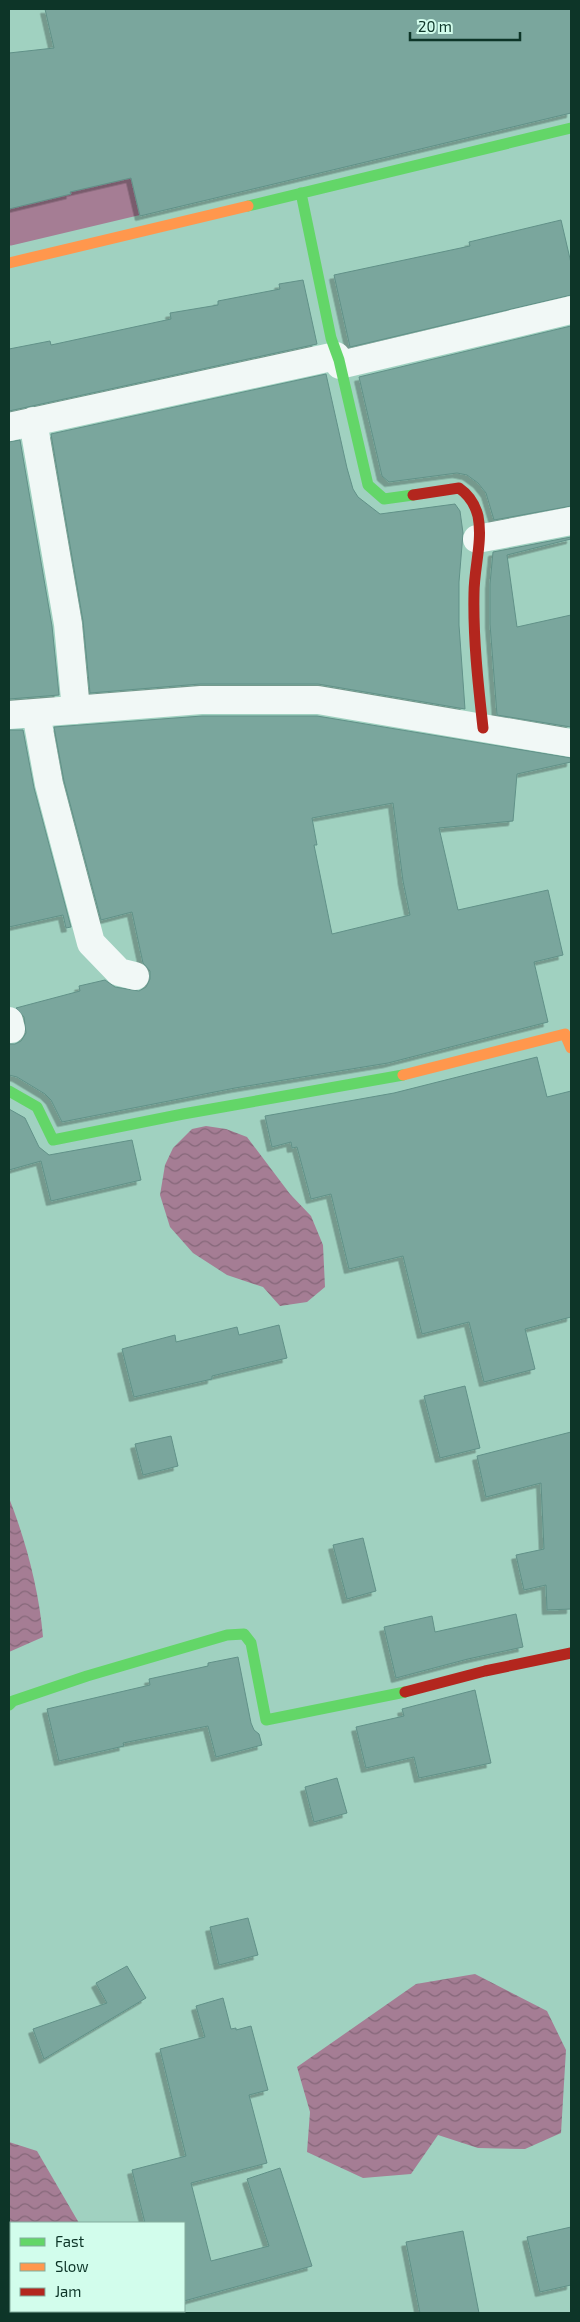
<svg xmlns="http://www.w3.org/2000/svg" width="580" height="2322" font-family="'Exo 2',sans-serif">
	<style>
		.water { fill: url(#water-waves) }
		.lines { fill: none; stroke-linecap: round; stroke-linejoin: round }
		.canal { stroke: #a57d94; stroke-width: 39 }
		.building { fill: #7aa69d; stroke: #619188; fill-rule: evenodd; filter: url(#shadow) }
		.street { stroke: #f1f8f6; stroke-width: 28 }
		.fast { stroke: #63d668; stroke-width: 11 }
		.slow { stroke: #ff974d; stroke-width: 11 }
		.jam { stroke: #b3261e; stroke-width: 11 }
	</style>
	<defs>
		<pattern id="water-waves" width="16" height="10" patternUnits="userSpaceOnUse" patternTransform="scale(1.25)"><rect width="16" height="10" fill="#a57d94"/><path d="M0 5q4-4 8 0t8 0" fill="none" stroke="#856779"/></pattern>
		<filter id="shadow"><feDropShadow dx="-4.5" dy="4.5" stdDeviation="0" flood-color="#0004"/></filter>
	</defs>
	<rect width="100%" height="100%" fill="#a0d1c0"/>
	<path class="water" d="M 206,1126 L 226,1129 L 247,1137 L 290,1194 L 311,1216 L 323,1245 L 325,1287 L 307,1302 L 280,1306 L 263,1287 L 227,1275 L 193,1253 L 170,1227 L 160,1195 L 165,1165 L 173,1148 L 192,1129 Z
		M 9,1498 C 26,1541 39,1590 43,1637 L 9,1652 Z
		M 475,1974 L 547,2011 L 566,2050 L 561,2133 L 525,2149 L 478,2148 L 438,2135 L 411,2174 L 363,2178 L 307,2152 L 310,2112 L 297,2067 L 416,1984 Z
		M 9,2142 L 37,2151 L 79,2223 L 11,2223 L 11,2311 L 84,2311 L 82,2313 L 9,2313 Z"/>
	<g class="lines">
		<path class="canal" d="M 9,226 L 186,184"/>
	</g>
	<path class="building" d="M 45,9 L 571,9 L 571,113 L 140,216 L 131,178 L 70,192 L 71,194 L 9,209 L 9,53 L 54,48 Z
		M 561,220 L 571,263 L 571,295 L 350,347 L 334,275 L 470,246 L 469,242 Z
		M 303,280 L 317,344 L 9,411 L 9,349 L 50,341 L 51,345 L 171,319 L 170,313 L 218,305 L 218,301 L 280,289 L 279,284 Z
		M 571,326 L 571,506 L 494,520 L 486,493 L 478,483 L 467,475 L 457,473 L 389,482 L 382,476 L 359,377 Z
		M 326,374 L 347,468 L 353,489 L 358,497 L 380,514 L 455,504 L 460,511 L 463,533 L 459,582 L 459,625 L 465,709 L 318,684 L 200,684 L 90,693 L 83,621 L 51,434 Z
		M 20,440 L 52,626 L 59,695 L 9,699 L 9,442 Z
		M 571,537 L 571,539 L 507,555 L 517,627 L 571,615 L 571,727 L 497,715 L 490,624 L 490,584 L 493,552 Z
		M 202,716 L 317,716 L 571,758 L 571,762 L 517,774 L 513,821 L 439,828 L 458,910 L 548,890 L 563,955 L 534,962 L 548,1022 L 388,1063 L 235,1088 L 62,1122 L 51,1100 L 45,1094 L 17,1077 L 9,1075 L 9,1044 L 15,1044 L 21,1041 L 26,1033 L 24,1017 L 16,1008 L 80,991 L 79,986 L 105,980 L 115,987 L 139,991 L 146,987 L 150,979 L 150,971 L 143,963 L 132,912 L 101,920 L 64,781 L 54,727 ZM 393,803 L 403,881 L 410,915 L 332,934 L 314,845 L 317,845 L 312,818 Z
		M 9,730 L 23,730 L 34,788 L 71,927 L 66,928 L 63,915 L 9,927 Z
		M 537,1057 L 547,1097 L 571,1091 L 571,1317 L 525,1329 L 535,1369 L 484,1382 L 469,1322 L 422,1334 L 403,1256 L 349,1269 L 331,1194 L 311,1199 L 297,1147 L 292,1148 L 291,1142 L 272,1147 L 265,1116 L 394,1093 Z
		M 9,1109 L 25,1118 L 39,1147 L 49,1155 L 132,1140 L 141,1180 L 51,1201 L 41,1161 L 9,1170 Z
		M 279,1325 L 287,1358 L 212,1376 L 212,1379 L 134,1397 L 122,1349 L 175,1335 L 176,1342 L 237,1327 L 239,1335 Z
		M 465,1386 L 480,1448 L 440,1458 L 424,1396 Z
		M 571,1432 L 571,1609 L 547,1610 L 546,1585 L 524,1590 L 516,1555 L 544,1549 L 541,1483 L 486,1497 L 477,1456 Z
		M 171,1436 L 178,1466 L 143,1475 L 135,1444 Z
		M 363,1538 L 376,1591 L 347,1599 L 333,1545 Z
		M 516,1614 L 523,1647 L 468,1659 L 396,1678 L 384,1627 L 432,1616 L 435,1632 Z
		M 238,1657 L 251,1723 L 254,1730 L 259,1734 L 262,1745 L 216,1757 L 208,1726 L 123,1743 L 124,1746 L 59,1761 L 47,1709 L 150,1685 L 149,1679 L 208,1666 L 208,1663 Z
		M 475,1690 L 491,1763 L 419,1778 L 414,1757 L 366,1768 L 356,1727 L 404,1716 L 402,1709 Z
		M 337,1778 L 347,1813 L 314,1822 L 305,1787 Z
		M 248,1918 L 258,1955 L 219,1965 L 210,1927 Z
		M 127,1966 L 146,1998 L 44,2059 L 33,2029 L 107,2003 L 96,1983 Z
		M 223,1998 L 231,2029 L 236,2028 L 236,2030 L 251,2026 L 268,2090 L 249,2095 L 267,2163 L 191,2183 L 211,2261 L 269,2246 L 247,2179 L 280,2168 L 312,2266 L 184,2301 L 184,2223 L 145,2223 L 132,2170 L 186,2156 L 160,2049 L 205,2037 L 196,2006 Z
		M 571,2227 L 571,2285 L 540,2292 L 527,2237 Z
		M 463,2231 L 479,2313 L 420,2313 L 406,2242 Z"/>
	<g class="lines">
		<path class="street" d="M 340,365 L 571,310
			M 33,421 L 68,624 L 76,710
			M 9,427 L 336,356
			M 477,539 L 571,521
			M 36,713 L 49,784 L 91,943 L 119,972 L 135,976
			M 9,715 L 201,700 L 318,700 L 571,743
			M 9,1021 L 11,1029"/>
		<path class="fast" d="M 301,193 L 331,338 L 339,360 L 368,485 L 384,499 L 413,495
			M 248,206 L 571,128
			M 9,1091 L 37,1107 L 53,1140 L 183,1114 L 403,1075
			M 9,1705 L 13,1701 L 87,1676 L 227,1635 L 244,1634 L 251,1643 L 266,1720 L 405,1692"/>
		<path class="slow" d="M 9,263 L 248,206
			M 403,1075 L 565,1034 L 571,1048"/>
		<path class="jam" d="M 413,495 L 459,488 C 469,495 475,504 478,516 C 483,541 474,568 474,593 C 473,638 478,683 483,728
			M 405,1692 L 485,1671 L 571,1653"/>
	</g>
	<rect width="580" height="2322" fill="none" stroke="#0d3528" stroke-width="20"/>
	<rect x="10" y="2222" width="175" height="90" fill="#d2fdec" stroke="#83ad9e"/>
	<rect x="20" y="2238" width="25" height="8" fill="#63d668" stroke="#83ad9e"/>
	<text x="55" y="2247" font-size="15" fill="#0d3528">Fast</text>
	<rect x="20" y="2263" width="25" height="8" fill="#ff974d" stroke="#83ad9e"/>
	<text x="55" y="2272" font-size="15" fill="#0d3528">Slow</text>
	<rect x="20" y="2288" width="25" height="8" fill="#b3261e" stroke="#83ad9e"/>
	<text x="55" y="2297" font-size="15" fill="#0d3528">Jam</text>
	<path d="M410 32v8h110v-8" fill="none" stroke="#0d3528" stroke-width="2.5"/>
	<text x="418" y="32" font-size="15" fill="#0d3528" stroke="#d2fdec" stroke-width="4" paint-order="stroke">20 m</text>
</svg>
